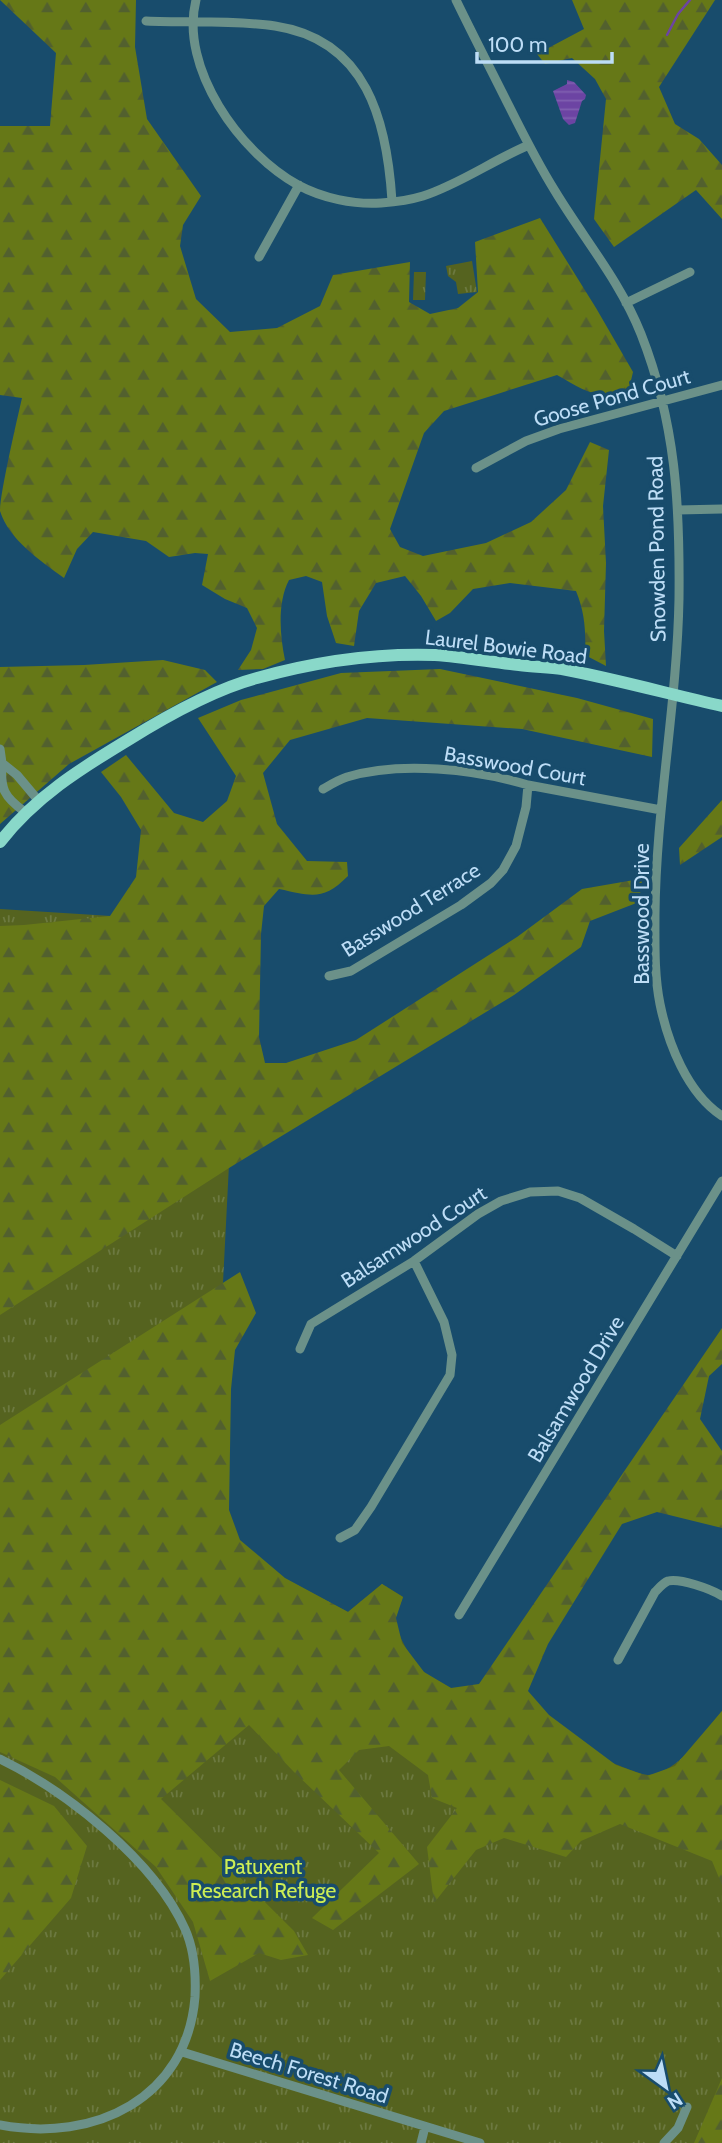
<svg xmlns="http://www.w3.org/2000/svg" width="722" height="2143" font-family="Cabin,sans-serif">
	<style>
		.grass { fill: url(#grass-tufts) }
		.forest { fill: url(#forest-firs) }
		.water { fill: url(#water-rules) }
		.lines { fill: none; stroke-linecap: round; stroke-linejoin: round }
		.stream { stroke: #6c44a3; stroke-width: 2.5 }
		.minor { stroke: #6b9189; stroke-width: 9 }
		.major { stroke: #89d8c9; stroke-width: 12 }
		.labels { text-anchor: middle; stroke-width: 7; stroke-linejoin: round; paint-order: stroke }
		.street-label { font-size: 21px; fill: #bdddf6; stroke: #184c6c }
		.park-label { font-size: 21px; fill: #cded54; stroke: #184c6c }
	</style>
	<defs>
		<pattern id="grass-tufts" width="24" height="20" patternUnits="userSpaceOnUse" patternTransform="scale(1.75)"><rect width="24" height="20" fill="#55631f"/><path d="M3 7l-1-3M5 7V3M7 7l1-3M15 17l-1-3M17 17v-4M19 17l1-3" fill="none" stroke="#6c7940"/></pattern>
		<pattern id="forest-firs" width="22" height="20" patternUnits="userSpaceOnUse" patternTransform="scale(1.75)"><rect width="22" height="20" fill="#667817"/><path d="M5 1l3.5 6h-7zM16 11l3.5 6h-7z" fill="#52602e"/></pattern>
		<pattern id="water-rules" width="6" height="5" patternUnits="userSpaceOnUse" patternTransform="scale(1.75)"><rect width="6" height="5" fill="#6c44a3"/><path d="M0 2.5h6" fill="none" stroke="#7f5fb0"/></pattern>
	</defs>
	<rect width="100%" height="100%" fill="#184c6c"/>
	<path class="grass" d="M 472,261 L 477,292 L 458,294 L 456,282 L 448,276 L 446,266 Z
		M 414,272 L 426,272 L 425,300 L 413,300 Z
		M 0,909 L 111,916 L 241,928 L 210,1539 L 348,1612 L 382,1584 L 403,1597 C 401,1603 397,1611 396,1617 C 395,1634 413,1662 425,1673 C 442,1687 632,1776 648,1775 C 679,1773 703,1733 722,1711 L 722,2143 L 0,2143 Z"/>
	<path class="forest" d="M 0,0 L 136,0 L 135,47 L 147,119 L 201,196 L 183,225 L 180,246 L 196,299 L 230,332 L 277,328 L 320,306 L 333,275 L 410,262 L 409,302 L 430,314 L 458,308 L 478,292 L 475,242 L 540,218 L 596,308 L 633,372 L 629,389 C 595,401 586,391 557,375 L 444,411 L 424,433 L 390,529 L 400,547 L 423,556 L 486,543 L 531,522 L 566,490 L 590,442 L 609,450 L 603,506 L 606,563 L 604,631 L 606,666 L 585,655 C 586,632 585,613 576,591 L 510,583 L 473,589 L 450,613 L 436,621 L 421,596 L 405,576 L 376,583 L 359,611 L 354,646 L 336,643 L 327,616 L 322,582 L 306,576 L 289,580 C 277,603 280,636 285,660 L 263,669 L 238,670 L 251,650 L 257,628 L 247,608 L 225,599 L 202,585 L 208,554 L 195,553 L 169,557 L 146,541 L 93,532 L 77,549 L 64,578 C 41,561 9,540 0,511 C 0,493 17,420 22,398 L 0,395 L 0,126 L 50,126 L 56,53 Z
		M 572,0 L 715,0 L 659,87 L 675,124 L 699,139 L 722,165 L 722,219 L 696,190 L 614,247 L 594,219 L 606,99 L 595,79 L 572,58 L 545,64 L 537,54 L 584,29 Z
		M 163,660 L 205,670 L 217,682 L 69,764 L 0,824 L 0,667 L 84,665 Z
		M 440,669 L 577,698 L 653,719 L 652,757 L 522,729 L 367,718 L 290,740 L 263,773 L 277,824 L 307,861 L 347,862 L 348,876 C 323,901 312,896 279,889 L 264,906 L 261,934 L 259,1037 L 265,1063 L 286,1063 L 356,1040 L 517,937 L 582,889 L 634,880 L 643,873 L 639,902 L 590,921 L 581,947 L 514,995 L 229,1168 L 0,1315 L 0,926 L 24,925 L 110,916 L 136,877 L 141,830 L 121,797 L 101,772 L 126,755 L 174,813 L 203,822 L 227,801 L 236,776 L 198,718 L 241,700 L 341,673 Z
		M 722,800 L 722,837 L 680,865 L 679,848 Z
		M 240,1272 L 256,1313 L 235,1350 L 231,1389 L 229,1510 L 240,1540 L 285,1578 L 348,1612 L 382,1584 L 403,1597 L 396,1618 L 402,1643 L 424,1672 L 451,1688 L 479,1684 L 722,1328 L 722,1364 L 709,1376 L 700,1419 L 722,1451 L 722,1528 L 657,1512 L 622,1524 L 548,1644 L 528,1691 L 549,1715 L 616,1765 L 647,1776 L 675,1766 L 722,1711 L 722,1885 L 712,1861 L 620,1824 L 581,1841 L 566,1857 L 504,1838 L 476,1850 L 434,1903 L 427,1847 L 457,1808 L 432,1798 L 428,1775 L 389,1746 L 359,1750 L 339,1770 L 419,1864 L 333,1930 L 312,1918 L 379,1853 L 294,1772 L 249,1725 L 161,1799 L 294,1931 L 308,1955 L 281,1960 L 259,1953 L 210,1981 L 193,1922 L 156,1867 L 55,1777 L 0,1752 L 0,1425 Z
		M 0,1780 L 54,1806 L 87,1846 L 71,1898 L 0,1980 Z
		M 722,2078 L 722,2143 L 694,2143 Z"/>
	<path class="water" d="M 567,80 L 574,82 L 586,95 L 585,99 L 582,101 L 575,123 L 569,125 L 563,119 L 553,91 L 567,84 Z"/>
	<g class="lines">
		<path class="stream" d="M 667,35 L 678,14 L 690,0"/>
		<path class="minor" d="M 196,0 C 179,68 240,153 298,185 C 322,198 354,205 381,203 C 394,202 410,200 423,196 C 460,184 493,160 529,145
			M 456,0 C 472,33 488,64 504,96 C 520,128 536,161 555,191 C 584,239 620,281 641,334 C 676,423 680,505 679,599 C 677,704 656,809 655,914 C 655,944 654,974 660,1004 C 668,1043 687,1093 722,1116
			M 146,21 C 188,23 235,20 275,26 C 367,40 387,121 392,201
			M 259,257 L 299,185
			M 626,303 L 690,272
			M 476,468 L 526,441 L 559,429 L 722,385
			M 678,510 L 722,509
			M 0,749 L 2,763
			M 323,789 C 330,785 338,780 347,777 C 400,761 475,769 528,785 L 661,810
			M 25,812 C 4,797 0,789 2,763 L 17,775 L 38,800
			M 329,976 L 351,971 L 461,905 L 491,883 L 503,870 L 516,846 L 526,807 L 528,785
			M 300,1349 L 311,1324 L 414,1261 L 478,1214 L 501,1201 L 530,1192 L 558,1191 L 580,1198 L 634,1229 L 677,1256
			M 340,1538 L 355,1530 L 371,1507 L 450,1375 L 452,1355 L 444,1322 L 414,1261
			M 459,1615 L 722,1181
			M 618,1660 L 655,1592 C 659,1588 663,1583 668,1581 C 680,1578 711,1589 722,1596
			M 0,1759 C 66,1791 154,1860 185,1929 C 194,1949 196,1975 195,1997 C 187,2098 95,2143 0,2125
			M 182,2052 L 480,2143
			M 421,2143 L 425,2127
			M 664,2143 L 678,2128 L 687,2107"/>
		<path class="major" d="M 0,842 C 35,797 80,769 128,740 C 165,717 215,689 257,678 C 314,662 375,653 435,655 C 463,657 491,662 519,665 C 533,667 548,667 562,669 C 615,679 669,694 722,706"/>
	</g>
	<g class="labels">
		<g class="street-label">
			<text transform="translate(612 398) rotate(-16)" y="7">Goose Pond Court</text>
			<text transform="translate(657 549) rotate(-91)" y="7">Snowden Pond Road</text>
			<text transform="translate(506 647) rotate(7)" y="7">Laurel Bowie Road</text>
			<text transform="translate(515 766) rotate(10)" y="7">Basswood Court</text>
			<text transform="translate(411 910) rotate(-32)" y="7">Basswood Terrace</text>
			<text transform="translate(642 914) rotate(-90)" y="7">Basswood Drive</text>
			<text transform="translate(414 1237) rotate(-33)" y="7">Balsamwood Court</text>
			<text transform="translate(576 1389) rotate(-59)" y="7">Balsamwood Drive</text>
			<text transform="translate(309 2073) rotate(17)" y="7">Beech Forest Road</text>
		</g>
		<g class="park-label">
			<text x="263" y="1874">Patuxent<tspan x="263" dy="24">Research Refuge</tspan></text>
		</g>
	</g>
	<g transform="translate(666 2087) rotate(147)" stroke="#184c6c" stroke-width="5" paint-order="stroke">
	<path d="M0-5L12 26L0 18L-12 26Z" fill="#bdddf6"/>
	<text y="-10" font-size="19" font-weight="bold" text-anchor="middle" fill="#bdddf6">N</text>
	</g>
	<path d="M477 52v10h135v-10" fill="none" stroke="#bdddf6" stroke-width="3.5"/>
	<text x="488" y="52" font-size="21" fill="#bdddf6" stroke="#184c6c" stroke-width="5" paint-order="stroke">100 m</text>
</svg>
